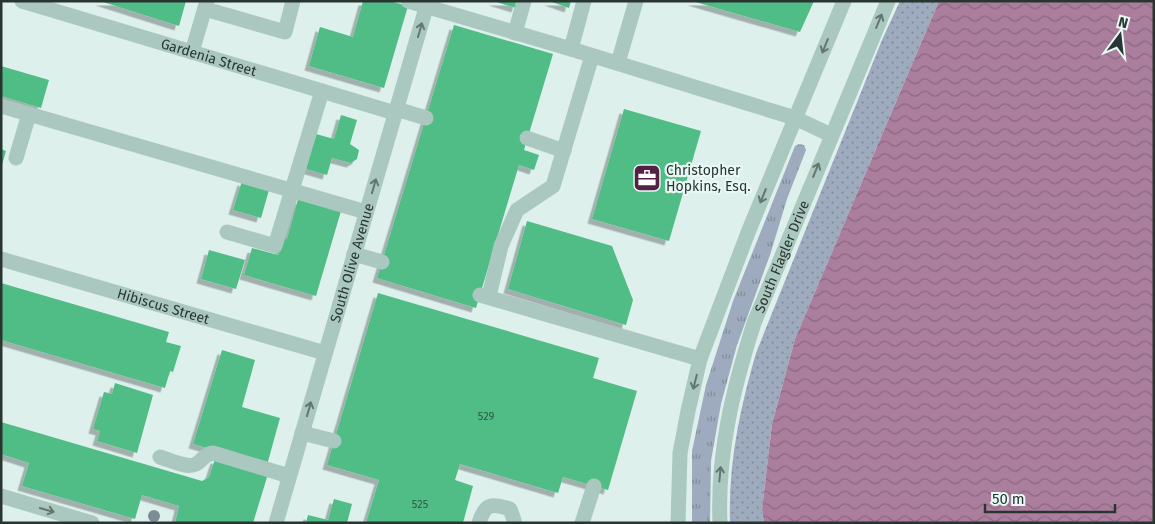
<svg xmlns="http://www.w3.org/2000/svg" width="1155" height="524" font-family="'Fira Sans',sans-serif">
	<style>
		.grass { fill: url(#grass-tufts) }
		.park { fill: url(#park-dots) }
		.water { fill: url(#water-waves) }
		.building { fill: #4fbd85; filter: url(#shadow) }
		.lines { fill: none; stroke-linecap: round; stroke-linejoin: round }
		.minor { stroke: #aac8bf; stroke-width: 15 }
		.tree { fill: #7d8d97 }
		.oneway { stroke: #637770 }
		.labels { text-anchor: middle; stroke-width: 4.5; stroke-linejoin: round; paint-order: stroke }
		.number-label { font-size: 11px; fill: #325745 }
		.street-label { font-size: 14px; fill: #293530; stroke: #e9f8f5 }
		.poi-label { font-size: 14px; fill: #293530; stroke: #e9f8f5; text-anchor: start }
	</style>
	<defs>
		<pattern id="grass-tufts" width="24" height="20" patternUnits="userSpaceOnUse" patternTransform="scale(1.25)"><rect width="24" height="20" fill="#9eabbe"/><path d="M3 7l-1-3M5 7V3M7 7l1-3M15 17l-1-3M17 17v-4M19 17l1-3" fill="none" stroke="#818c9b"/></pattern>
		<pattern id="park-dots" width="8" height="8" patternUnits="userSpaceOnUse" patternTransform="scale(1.25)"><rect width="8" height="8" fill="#9eabbe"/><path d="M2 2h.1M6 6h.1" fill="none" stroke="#818c9b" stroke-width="1.8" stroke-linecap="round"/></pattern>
		<pattern id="water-waves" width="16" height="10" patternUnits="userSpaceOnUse" patternTransform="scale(1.25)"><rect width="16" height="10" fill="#ab7e9e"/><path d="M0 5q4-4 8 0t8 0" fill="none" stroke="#8b6881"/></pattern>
		<filter id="shadow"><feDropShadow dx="-4.5" dy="4.5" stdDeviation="0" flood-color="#0004"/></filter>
	</defs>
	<rect width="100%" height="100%" fill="#ddf0ec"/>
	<path class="grass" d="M 799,144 L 804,145 L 806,150 L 787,199 L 770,255 L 737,345 L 721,404 L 711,461 L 710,523 L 692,523 L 692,451 L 706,385 L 733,301 L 795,146 Z"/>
	<path class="park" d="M 900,1 L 939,1 L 795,339 L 772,424 L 762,509 L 764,523 L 730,523 C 728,464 740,408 756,353 L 882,40 Z"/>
	<path class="water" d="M 939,1 L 1154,1 L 1154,523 L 764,523 L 762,509 L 772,424 L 795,339 Z"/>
	<path class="building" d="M 100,1 L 186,1 L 179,26 Z
		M 363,1 L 390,1 L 408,6 L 384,88 L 309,66 L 320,27 L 353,37 Z
		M 493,1 L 518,1 L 516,8 Z
		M 549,1 L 571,1 L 569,8 Z
		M 692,1 L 814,1 L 800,32 Z
		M 454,25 L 553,54 L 524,150 L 539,155 L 534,170 L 519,165 L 476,308 L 377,278 Z
		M 1,66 L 49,80 L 41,108 L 1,96 Z
		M 624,109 L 701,131 L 669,241 L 592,219 Z
		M 341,115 L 357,120 L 350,144 L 359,150 L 357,159 L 351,163 L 332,158 L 327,175 L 306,169 L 316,134 L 334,139 Z
		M 1,149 L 6,151 L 2,165 L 1,165 Z
		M 242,181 L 269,190 L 261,218 L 233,210 Z
		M 298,199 L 341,211 L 316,296 L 244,275 L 252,248 L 278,255 L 283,237 L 287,239 Z
		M 527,221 L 612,246 L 633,300 L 626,325 L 508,289 Z
		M 209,250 L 245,260 L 236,289 L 201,279 Z
		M 1,283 L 169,332 L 166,342 L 181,346 L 173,372 L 170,371 L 165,388 L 1,340 Z
		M 378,293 L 599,358 L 593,378 L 637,391 L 608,490 L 563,477 L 558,493 L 460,464 L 455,480 L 473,486 L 463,523 L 366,523 L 379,480 L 327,465 Z
		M 222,350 L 255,360 L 242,407 L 280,418 L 267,465 L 193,444 Z
		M 115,383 L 153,395 L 137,453 L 97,441 L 100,431 L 93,429 L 104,392 L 112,394 Z
		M 1,422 L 202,481 L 209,477 L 215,459 L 268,474 L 253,523 L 175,523 L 179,506 L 142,495 L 135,519 L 22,486 L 29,463 L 1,454 Z
		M 334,499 L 352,504 L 347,523 L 306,523 L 308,515 L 328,520 Z"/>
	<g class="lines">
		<g class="minor">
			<path id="s1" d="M 22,1 L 395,113"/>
			<path d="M 408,1 L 571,49 L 795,118 L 831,135"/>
			<path d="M 205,9 L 285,32 L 293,1"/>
			<path d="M 515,33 L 524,1"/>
			<path d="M 571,49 L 584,1"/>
			<path d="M 192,52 L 207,1"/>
			<path d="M 618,63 L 636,1"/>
			<path d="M 1,106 L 366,212"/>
			<path d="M 396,109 L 426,118"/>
			<path d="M 527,138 L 564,151"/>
			<path d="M 16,158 L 29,114"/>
			<path d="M 227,232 L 275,246 L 322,91"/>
			<path d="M 354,254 L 382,262"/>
			<path id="s2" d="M 1,259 L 325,353"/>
			<path d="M 480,295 L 700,359"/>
			<path d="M 489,296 L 501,246 L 517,210 L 553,186 L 592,56"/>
			<path d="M 302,433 L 334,441"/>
			<path d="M 160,457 C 170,460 187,469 196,464 C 204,460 203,454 213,453 L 289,476"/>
			<path d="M 1,496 L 92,523"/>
			<path id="s3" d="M 276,523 L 428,1"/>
			<path d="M 479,523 C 485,503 492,503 510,509 L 514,520 L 514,523"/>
			<path d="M 582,523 L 594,486"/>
			<path d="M 678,523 L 680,453 L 688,411 L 700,359 L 749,230 L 844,1"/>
			<path id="s4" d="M 720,523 C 717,453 733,389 754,323 L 888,1"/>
		</g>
	</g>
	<circle class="tree" cx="154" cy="516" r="6"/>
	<defs><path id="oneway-shaft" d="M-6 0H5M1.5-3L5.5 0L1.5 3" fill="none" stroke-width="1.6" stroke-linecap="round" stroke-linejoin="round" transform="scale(1.25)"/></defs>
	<g class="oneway">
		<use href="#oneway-shaft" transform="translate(879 21) rotate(-68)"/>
		<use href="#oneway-shaft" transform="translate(420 30) rotate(-74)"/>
		<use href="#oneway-shaft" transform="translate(825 46) rotate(112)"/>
		<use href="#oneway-shaft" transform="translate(816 170) rotate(-68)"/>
		<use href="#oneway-shaft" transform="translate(374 186) rotate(-74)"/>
		<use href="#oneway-shaft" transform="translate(763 196) rotate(112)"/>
		<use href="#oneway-shaft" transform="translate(695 382) rotate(104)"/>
		<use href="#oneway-shaft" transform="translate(309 409) rotate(-74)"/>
		<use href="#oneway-shaft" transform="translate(720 474) rotate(-85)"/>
		<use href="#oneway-shaft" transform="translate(47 510) rotate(16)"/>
	</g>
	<defs>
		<g id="office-square" transform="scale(1.4375)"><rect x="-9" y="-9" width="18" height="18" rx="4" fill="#542144" stroke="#e9f8f5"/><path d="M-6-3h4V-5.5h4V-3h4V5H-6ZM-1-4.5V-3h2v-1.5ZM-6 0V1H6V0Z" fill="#fff"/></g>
	</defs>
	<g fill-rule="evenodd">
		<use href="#office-square" x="647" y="178"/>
	</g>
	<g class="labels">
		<g class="number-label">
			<text x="486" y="420">529</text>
			<text x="420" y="508">525</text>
		</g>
		<g class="street-label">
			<text dy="5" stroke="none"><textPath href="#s1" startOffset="195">Gardenia Street</textPath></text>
			<text dy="5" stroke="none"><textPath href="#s4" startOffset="276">South Flagler Drive</textPath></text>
			<text dy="5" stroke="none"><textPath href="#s3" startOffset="271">South Olive Avenue</textPath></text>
			<text dy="5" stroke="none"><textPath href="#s2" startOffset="169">Hibiscus Street</textPath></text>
		</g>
		<g class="poi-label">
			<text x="666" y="175">Christopher<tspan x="666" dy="16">Hopkins, Esq.</tspan></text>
		</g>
	</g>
	<rect width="1155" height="524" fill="none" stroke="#293530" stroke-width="5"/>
	<g transform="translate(1120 35) rotate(15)" stroke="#e9f8f5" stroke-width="4" paint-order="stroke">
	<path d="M0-4L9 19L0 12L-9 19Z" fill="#293530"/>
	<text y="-8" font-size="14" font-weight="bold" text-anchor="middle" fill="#293530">N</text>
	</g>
	<path d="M985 504v8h130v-8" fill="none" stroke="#293530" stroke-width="2.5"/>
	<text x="992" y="504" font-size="15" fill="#293530" stroke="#e9f8f5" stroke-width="4" paint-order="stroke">50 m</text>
</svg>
